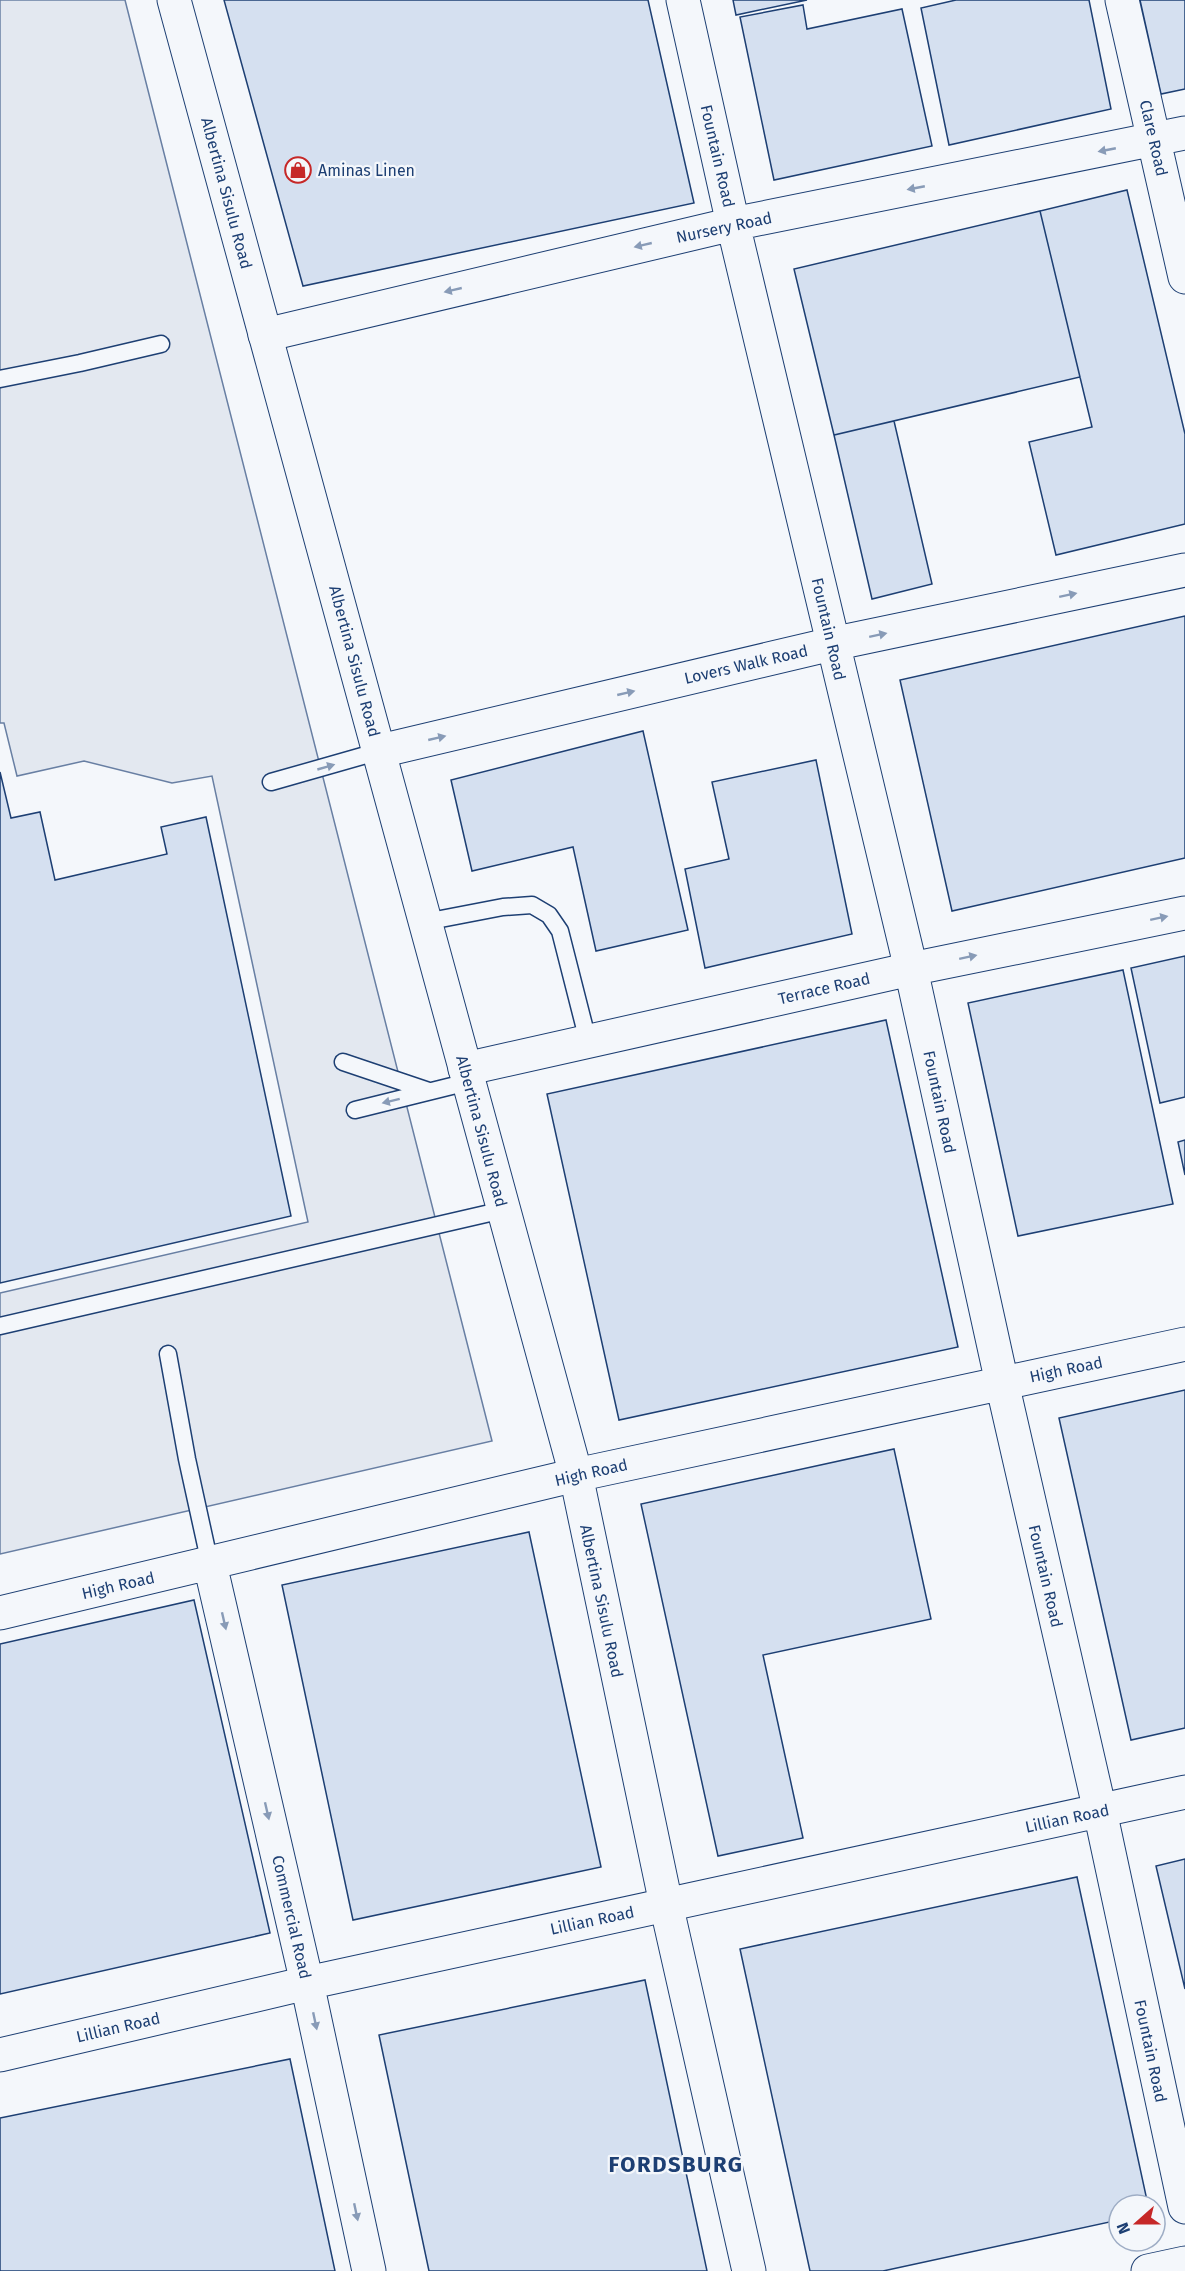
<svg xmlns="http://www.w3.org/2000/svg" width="1185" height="2271" font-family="'Fira Sans',sans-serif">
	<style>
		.parking { fill: #e3e8f0; stroke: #687fa3; stroke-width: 1.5 }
		.building { fill: #d5e0f0; stroke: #1d3f73; stroke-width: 1.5 }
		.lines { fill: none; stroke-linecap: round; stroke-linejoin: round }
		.lane-casing { stroke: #1d3f73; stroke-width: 19 }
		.street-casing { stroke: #1d3f73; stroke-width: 35 }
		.primary-casing { stroke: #1d3f73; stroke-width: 35 }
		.lane { stroke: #f4f7fb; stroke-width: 16 }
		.street { stroke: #f4f7fb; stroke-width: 33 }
		.primary { stroke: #f4f7fb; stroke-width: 33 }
		.oneway { fill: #889bb7 }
		.labels { text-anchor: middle; stroke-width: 4.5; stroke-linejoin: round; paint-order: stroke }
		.street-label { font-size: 16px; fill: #1d3f73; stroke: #f4f7fb }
		.poi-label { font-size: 16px; fill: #1d3f73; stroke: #f4f7fb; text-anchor: start }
		.district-label { font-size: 22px; font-weight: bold; letter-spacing: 1.5px; fill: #1d3f73; stroke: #f4f7fb }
	</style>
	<rect width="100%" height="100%" fill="#f4f7fb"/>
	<path class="parking" d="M 0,0 L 125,0 L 492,1441 L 0,1554 L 0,1293 L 308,1222 L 212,776 L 172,783 L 84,761 L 17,776 L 4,723 L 0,723 Z"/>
	<path class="building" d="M 224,0 L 648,0 L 694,203 L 303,286 Z
		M 733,0 L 807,0 L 736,15 Z
		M 956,0 L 1089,0 L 1111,109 L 949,145 L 921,8 Z
		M 1140,0 L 1185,0 L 1185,89 L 1161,94 Z
		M 803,5 L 807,29 L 902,9 L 932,146 L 774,180 L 740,17 Z
		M 1127,190 L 1185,434 L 1185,524 L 1056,555 L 1029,442 L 1092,427 L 1040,211 Z
		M 1040,211 L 1080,377 L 834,435 L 794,269 Z
		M 894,421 L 932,584 L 872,599 L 834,435 Z
		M 1185,616 L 1185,858 L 952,911 L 900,680 Z
		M 643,731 L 688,930 L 596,951 L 573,847 L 472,871 L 451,780 Z
		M 816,760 L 852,934 L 705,968 L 685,869 L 729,859 L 712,782 Z
		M 0,772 L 11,818 L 40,812 L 55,880 L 167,854 L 161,827 L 206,817 L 291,1216 L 0,1283 Z
		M 1185,956 L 1185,1097 L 1160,1103 L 1131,968 Z
		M 1123,970 L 1173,1204 L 1018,1236 L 968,1003 Z
		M 886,1020 L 958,1347 L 619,1420 L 547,1094 Z
		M 1185,1140 L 1185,1175 L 1178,1142 Z
		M 1185,1390 L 1185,1728 L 1131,1740 L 1059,1418 Z
		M 894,1449 L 931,1619 L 763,1655 L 803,1838 L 718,1856 L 641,1504 Z
		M 529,1532 L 601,1867 L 353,1920 L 282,1585 Z
		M 194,1600 L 270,1933 L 0,1994 L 0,1644 Z
		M 1185,1859 L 1185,1989 L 1156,1866 Z
		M 1077,1877 L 1148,2205 L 1119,2205 L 1119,2220 L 883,2271 L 810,2271 L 740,1949 Z
		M 645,1980 L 707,2271 L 429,2271 L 379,2035 Z
		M 290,2059 L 335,2271 L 0,2271 L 0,2118 Z"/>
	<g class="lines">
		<g class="lane-casing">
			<path id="lane" d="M 0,379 L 80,363 L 161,344
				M 271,782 L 380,751
				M 425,922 L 503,907 L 532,905 L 549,915 L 560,931 L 588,1041
				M 343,1062 L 429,1091
				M 355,1110 L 468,1082
				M 0,1326 L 503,1210
				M 168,1354 L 187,1459 L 210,1564"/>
		</g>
		<g class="street-casing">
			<path id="street" d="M 683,0 L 733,224 L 911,969 L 1002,1383 L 1100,1811 L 1185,2207
				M 1122,0 L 1185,277
				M 265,335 L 733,224 L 1185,133
				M 380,751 L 832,644 L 1185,570
				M 465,1069 L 911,969 L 1185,913
				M 210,1564 L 307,1983 L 369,2271
				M 0,1613 L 576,1475 L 1185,1344
				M 0,2055 L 307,1983 L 1185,1792
				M 1148,2271 L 1185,2263"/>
		</g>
		<g class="primary-casing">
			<path id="primary" d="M 174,0 L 576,1475 L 666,1904 L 749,2271"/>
		</g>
		<use href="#lane" class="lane"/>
		<use href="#street" class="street"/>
		<use href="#primary" class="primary"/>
	</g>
	<defs><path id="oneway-solid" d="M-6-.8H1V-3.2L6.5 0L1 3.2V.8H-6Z" transform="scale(1.5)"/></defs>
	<g class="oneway">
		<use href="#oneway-solid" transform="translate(1107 150) rotate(169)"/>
		<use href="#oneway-solid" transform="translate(916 188) rotate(169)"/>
		<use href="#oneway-solid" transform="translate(643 245) rotate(167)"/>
		<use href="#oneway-solid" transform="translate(453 290) rotate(167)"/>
		<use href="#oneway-solid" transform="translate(1068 595) rotate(-12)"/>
		<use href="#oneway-solid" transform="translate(878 635) rotate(-12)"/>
		<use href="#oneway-solid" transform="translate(626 693) rotate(-13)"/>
		<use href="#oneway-solid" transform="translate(437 738) rotate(-13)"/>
		<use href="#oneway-solid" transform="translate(326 767) rotate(-16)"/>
		<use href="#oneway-solid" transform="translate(1159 918) rotate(-12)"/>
		<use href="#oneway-solid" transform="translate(968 957) rotate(-12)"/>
		<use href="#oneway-solid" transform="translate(391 1101) rotate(166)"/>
		<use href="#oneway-solid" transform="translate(224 1621) rotate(77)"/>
		<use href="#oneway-solid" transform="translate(267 1811) rotate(77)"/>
		<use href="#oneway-solid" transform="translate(315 2021) rotate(78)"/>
		<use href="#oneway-solid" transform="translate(356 2212) rotate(78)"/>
	</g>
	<defs>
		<g id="shop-ring" transform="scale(1.35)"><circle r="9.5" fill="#f4f7fb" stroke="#c62828" stroke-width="1.5"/><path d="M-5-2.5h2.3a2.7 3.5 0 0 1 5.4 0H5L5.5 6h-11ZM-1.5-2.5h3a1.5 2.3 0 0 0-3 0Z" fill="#c62828"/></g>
	</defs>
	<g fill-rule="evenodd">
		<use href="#shop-ring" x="298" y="170"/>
	</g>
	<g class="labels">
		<g class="street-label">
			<text transform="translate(1154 138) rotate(77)" y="6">Clare Road</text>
			<text transform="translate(718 156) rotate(77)" y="6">Fountain Road</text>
			<text transform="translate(227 193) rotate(75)" y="6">Albertina Sisulu Road</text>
			<text transform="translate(724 227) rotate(-12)" y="6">Nursery Road</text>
			<text transform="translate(829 629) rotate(77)" y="6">Fountain Road</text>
			<text transform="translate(355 661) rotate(75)" y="6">Albertina Sisulu Road</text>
			<text transform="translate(746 664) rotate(-13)" y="6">Lovers Walk Road</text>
			<text transform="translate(824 988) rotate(-13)" y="6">Terrace Road</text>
			<text transform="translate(940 1102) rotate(78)" y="6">Fountain Road</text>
			<text transform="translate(482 1131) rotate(75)" y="6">Albertina Sisulu Road</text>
			<text transform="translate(1066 1369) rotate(-12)" y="6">High Road</text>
			<text transform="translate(591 1472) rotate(-13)" y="6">High Road</text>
			<text transform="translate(1046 1576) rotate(77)" y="6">Fountain Road</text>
			<text transform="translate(118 1585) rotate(-13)" y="6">High Road</text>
			<text transform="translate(602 1601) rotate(78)" y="6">Albertina Sisulu Road</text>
			<text transform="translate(1067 1818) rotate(-12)" y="6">Lillian Road</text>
			<text transform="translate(292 1917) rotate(77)" y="6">Commercial Road</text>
			<text transform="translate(592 1920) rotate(-12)" y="6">Lillian Road</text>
			<text transform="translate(118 2027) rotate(-13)" y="6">Lillian Road</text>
			<text transform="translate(1151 2051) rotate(78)" y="6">Fountain Road</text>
		</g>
		<g class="poi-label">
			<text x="318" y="176">Aminas Linen</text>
		</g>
		<g class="district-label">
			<text x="676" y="2172">FORDSBURG</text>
		</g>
	</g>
	<g transform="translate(1137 2223) rotate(249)"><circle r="28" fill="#f4f7fb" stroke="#9eadc5" stroke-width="1.5"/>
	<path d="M0-4.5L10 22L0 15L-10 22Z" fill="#c62828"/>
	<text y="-9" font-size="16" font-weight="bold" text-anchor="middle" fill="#1d3f73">N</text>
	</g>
</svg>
